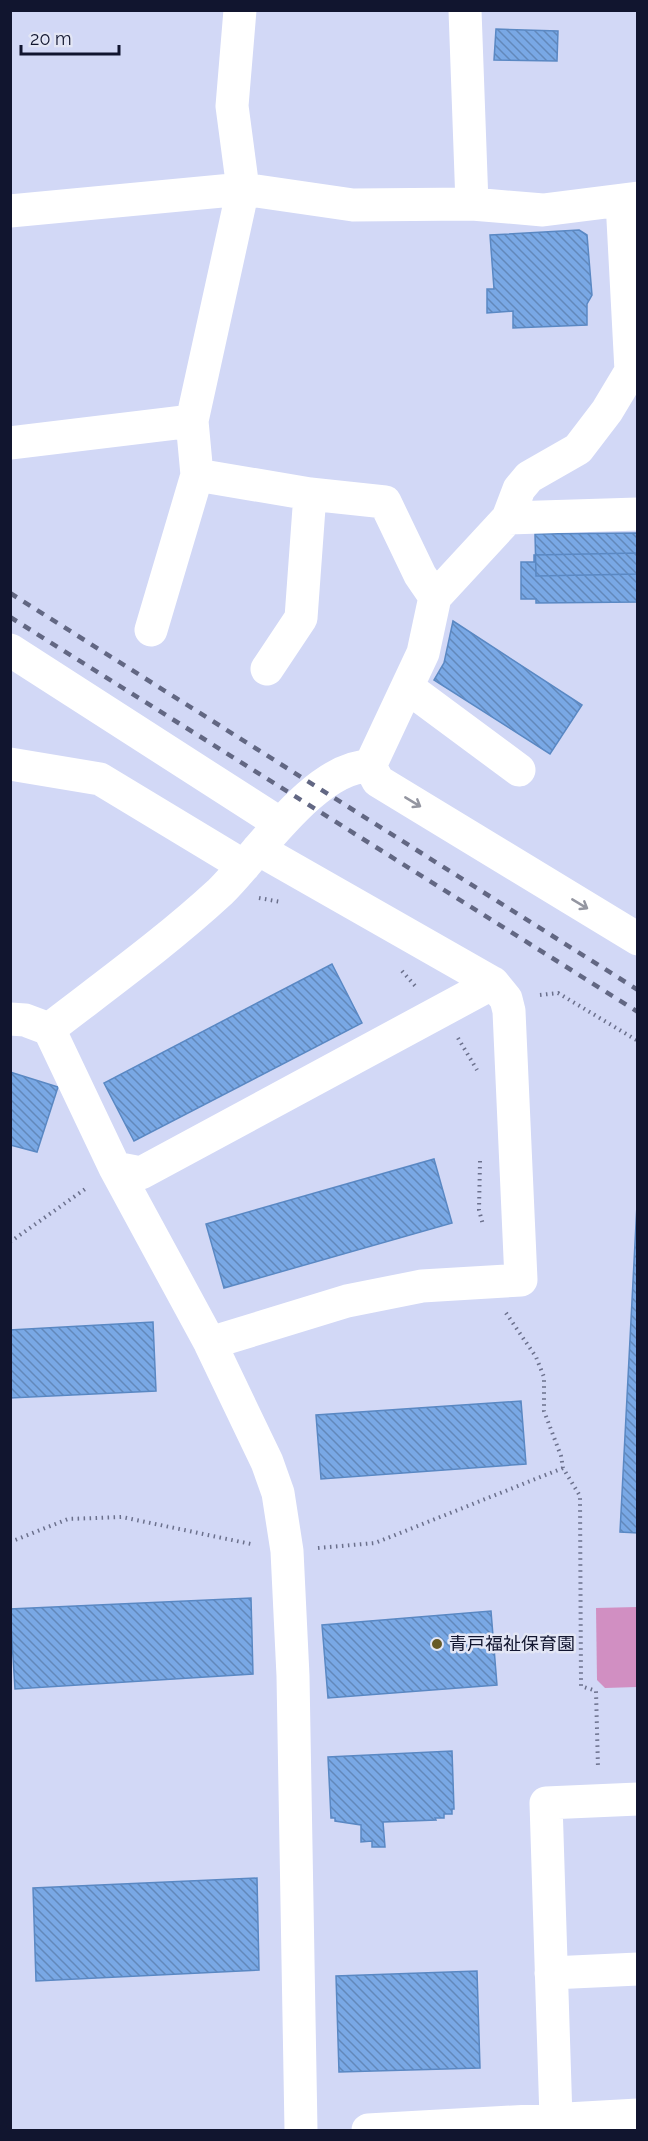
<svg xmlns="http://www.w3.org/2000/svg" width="648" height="2141" font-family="Raleway,'Noto Sans JP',sans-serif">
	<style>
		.green { fill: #d18fc2 }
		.building { fill: url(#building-back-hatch); stroke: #5a88c3; stroke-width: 1.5 }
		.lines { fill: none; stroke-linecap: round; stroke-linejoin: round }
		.path { stroke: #6b708c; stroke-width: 4; stroke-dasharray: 1.5 4.5; stroke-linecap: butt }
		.minor { stroke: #fff; stroke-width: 33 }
		.rail { stroke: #626783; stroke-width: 4.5; stroke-dasharray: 8 8; stroke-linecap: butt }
		.oneway { stroke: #9496a1 }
		.poi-dot { fill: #675a27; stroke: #e3e6f5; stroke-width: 2 }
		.labels { text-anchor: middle; stroke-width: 5; stroke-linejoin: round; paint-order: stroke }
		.poi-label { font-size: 18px; fill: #11152f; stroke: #e3e6f5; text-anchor: start }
	</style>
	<defs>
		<pattern id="building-back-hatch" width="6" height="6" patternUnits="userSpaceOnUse" patternTransform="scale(1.5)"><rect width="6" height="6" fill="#79a8e5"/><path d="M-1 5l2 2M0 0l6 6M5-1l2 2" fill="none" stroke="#6288ba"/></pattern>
	</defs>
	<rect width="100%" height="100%" fill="#d2d8f6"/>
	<path class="green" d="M 637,1607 L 637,1687 L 605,1688 L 597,1680 L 596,1608 Z"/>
	<path class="building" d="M 496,29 L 558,31 L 557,61 L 494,60 Z
		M 579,230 L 587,235 L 592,295 L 587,304 L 587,325 L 513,328 L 513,311 L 487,313 L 487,289 L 494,289 L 490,235 Z
		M 638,533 L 638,574 L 536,576 L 535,534 Z
		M 638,553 L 638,602 L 536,603 L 536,599 L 521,599 L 521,562 L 534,562 L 534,555 Z
		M 453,621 L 582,705 L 550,754 L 434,680 L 444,663 Z
		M 332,964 L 362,1023 L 134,1141 L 104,1083 Z
		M 10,1072 L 58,1087 L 37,1152 L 10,1145 Z
		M 434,1159 L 452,1223 L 224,1288 L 206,1224 Z
		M 638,1185 L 638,1533 L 620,1532 Z
		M 153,1322 L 156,1391 L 10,1398 L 10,1330 Z
		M 521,1401 L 526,1464 L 321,1479 L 316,1415 Z
		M 251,1598 L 253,1674 L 15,1689 L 10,1609 Z
		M 491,1611 L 497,1685 L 328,1698 L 322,1625 Z
		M 452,1751 L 454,1809 L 452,1809 L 452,1814 L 444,1814 L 444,1818 L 435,1818 L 436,1820 L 383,1822 L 385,1847 L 372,1847 L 372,1841 L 361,1842 L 361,1825 L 335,1821 L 335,1818 L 331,1818 L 328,1757 Z
		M 257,1878 L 259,1970 L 36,1981 L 33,1888 Z
		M 477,1971 L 480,2068 L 339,2072 L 336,1976 Z"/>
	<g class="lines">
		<path class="path" d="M 259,898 L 281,902
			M 402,971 L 417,988
			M 540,995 L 558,993 L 638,1041
			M 458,1038 L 477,1070
			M 480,1161 L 479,1210 L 483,1225
			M 10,1242 L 88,1187
			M 506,1313 L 536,1357 L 544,1377 L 544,1411 L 561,1456 L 563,1468 L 580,1496 L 581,1686 L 596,1691 L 598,1768
			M 10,1542 L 68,1519 L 122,1517 L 251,1544
			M 318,1548 L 375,1543 L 563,1468"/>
		<path class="minor" d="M 240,10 L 232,106 L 243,189 L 192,421 L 197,475 L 310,494 L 385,502 L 420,575 L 435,597
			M 465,10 L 472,204
			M 10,211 L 243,189 L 353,205 L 472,204 L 543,210 L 638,198
			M 10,443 L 192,421
			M 508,518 L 638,514
			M 151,630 L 197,475
			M 10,650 L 279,823
			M 267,669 L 301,618 L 310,494
			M 407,687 L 519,770
			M 10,764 L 100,779 L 244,866
			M 370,766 L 423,653 L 435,597 L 508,518 L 519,489 L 529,477 L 578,449 L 607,411 L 631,371 L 622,201
			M 370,766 L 378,781 L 638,939
			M 258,849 L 493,983
			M 10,1019 L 25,1020 L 49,1029 L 115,1168 L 210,1343 L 267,1462 L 278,1493 L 287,1551 L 293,1676 L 301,2130
			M 49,1029 C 106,985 167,941 220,892 C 257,856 315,766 370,766
			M 115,1168 L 141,1173 L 493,983 L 506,999 L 509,1011 L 521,1280 L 422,1286 L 347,1301 L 210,1343
			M 551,1973 L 638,1969
			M 556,2119 L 546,1803 L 638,1799
			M 368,2130 L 638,2115"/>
		<path class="rail" d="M 10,593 L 638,990
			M 10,617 L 638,1012"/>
	</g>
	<defs><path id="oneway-shaft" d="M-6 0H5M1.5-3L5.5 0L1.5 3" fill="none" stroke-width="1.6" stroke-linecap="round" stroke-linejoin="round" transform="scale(1.5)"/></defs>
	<g class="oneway">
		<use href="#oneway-shaft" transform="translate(413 802) rotate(31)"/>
		<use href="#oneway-shaft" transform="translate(580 904) rotate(31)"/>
	</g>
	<circle class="poi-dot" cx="437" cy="1644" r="6"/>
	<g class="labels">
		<g class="poi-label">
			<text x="449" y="1650">青戸福祉保育園</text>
		</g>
	</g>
	<rect width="648" height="2141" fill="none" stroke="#11152f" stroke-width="24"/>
	<path d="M21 45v9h98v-9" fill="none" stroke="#11152f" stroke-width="3"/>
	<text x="30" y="45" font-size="18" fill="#11152f" stroke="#e3e6f5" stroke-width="4.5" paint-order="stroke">20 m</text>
</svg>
